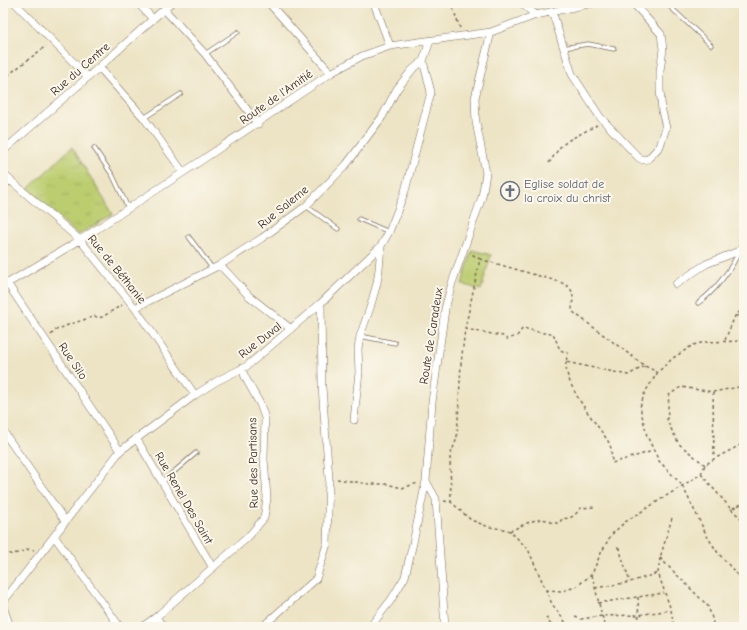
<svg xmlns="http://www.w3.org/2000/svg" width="747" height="630" font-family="'Comic Neue',sans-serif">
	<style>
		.grass { fill: url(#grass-tufts); stroke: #7c7c47 }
		.park { fill: #bccd70; stroke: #7c7c47 }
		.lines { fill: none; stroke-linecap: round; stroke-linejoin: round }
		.lane-casing { stroke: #796b58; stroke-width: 5 }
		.street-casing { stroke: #796b58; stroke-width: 8 }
		.path { stroke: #796b58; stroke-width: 1.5; stroke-dasharray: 3 3; stroke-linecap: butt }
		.lane { stroke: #fff; stroke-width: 3.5 }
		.street { stroke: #fff; stroke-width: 7 }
		.labels { text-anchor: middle; stroke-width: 4; stroke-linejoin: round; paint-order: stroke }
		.street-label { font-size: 12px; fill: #3b2a1e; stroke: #fbf7ec }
		.worship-label { font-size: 12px; fill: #5b616d; stroke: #fbf7ec; text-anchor: start }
	</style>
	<defs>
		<pattern id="grass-tufts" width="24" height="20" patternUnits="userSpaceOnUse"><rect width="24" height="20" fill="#bccd70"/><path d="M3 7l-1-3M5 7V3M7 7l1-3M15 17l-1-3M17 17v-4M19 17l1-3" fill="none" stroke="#a2b061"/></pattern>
	</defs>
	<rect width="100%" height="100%" fill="#fbf7ec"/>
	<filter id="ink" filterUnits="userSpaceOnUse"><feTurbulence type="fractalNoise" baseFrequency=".025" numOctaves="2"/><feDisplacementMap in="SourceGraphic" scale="8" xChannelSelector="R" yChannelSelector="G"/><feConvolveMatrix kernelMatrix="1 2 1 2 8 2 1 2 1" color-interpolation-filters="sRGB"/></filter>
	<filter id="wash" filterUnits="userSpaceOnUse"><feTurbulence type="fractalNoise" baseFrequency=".012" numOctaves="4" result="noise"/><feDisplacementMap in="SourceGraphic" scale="16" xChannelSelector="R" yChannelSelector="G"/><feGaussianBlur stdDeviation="0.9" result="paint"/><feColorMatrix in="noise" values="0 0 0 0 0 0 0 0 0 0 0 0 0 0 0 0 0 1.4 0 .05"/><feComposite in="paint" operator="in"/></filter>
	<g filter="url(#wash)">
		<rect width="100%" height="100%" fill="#ede4c5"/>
		<path class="grass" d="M 72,147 L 113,214 L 78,235 L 28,189 Z"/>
		<path class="park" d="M 472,250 L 491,255 L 481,290 L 462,284 Z"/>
	</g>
	<g filter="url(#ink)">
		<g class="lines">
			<g class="lane-casing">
				<path id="lane" d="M 666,3 L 711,45
					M 563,48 L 588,44 L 614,49
					M 205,54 L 238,32
					M 144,118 L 181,94
					M 94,148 L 113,176 L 128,208
					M 306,206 L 338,229
					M 359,219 L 389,232
					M 189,237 L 212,268
					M 698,303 C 714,292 732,269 739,251
					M 360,336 L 395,343
					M 162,482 L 196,453"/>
			</g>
			<g class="street-casing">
				<path id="street" d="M 15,3 L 88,77
					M 138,3 L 153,19
					M 269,3 L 331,73
					M 374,3 L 390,46
					M 521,3 L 536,15
					M 164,9 L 205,54 L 258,124
					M 552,11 L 572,74 L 600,117 L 639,158 L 643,160 L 648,159 L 660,146 L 666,128 L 662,111 L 660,90 L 660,71 L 663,49 L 661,34 L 633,3
					M 99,67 L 144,118 L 183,172
					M 3,151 L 88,77 L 171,3
					M 3,174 L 80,240 L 135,308 L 195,395
					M 3,186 L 10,180
					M 220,265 L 249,296 L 291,329
					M 7,283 L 120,451
					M 676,284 L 706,264 L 739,251 L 744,245
					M 3,286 L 80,240 L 199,162 L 331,73 L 362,56 L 390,46 L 491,32 L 536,15 L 593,3
					M 135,308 L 220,265 L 262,238 L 306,206 L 346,165 L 382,117 L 397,89 L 412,70 L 423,61
					M 354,420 L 359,372 L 358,349 L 360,336 L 370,308 L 377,283 L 379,269 L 381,246
					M 3,431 L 65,521
					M 136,438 L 213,568
					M 426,481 L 436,499 L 445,627
					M 54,536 L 120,627
					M 3,602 L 120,451 L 195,395 L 217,381 L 247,366 L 321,303 L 381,246 L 389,232 L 405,191 L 431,92 L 423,61 L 430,41
					M 3,606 L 10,627
					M 156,617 L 163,627
					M 142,627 L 156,617 L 248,537 L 264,518 L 267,498 L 264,459 L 265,418 L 260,404 L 245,377 L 242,368
					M 262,627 L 316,579 L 327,544 L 329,478 L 322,387 L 321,303
					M 370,627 L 391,600 L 405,577 L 413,543 L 426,481 L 432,402 L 445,309 L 452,283 L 482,197 L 486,173 L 476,122 L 475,98 L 491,32"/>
			</g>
			<path class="path" d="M 451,3 L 460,28
				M 3,79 L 46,46
				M 549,163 L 560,147 L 569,140 L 597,125
				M 480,259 L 560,282 C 576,289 573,295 572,310 L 573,312 L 645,366 L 657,372
				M 736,316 L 744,315
				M 465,329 L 503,336 L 507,339 L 517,336 L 523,328 L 542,333 L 553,333 L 560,350 L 568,353 L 566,362 L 628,375 L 645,366
				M 51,335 L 56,330 L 68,325 L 95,316 L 98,318 L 102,317 L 122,305
				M 725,340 L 735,316 L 744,308
				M 744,341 L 705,342 L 693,345 L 687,349 L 673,358 L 658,372 L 645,392 L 640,407 L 647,436 L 659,461 L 682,485 L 707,536 L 718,553 L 744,582
				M 566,362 C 564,386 595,421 608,441 L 611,448 L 612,463 L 653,451
				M 713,392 L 714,459
				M 705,465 L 679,444 L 667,421 L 669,395 L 681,387 L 713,392 L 744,386
				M 701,474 L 731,509 L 744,503
				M 337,479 L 369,484 L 387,484 L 402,488 L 418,483
				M 444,501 L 451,502 L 471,520 L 489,527 L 503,529 L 510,531 L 528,549 L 552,604 L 569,627
				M 451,502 L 450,456 L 457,438 L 461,364 L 465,329 L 480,259 L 470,253
				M 731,509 L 744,521
				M 672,518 L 660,558 L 658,573 L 671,610 L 674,627
				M 510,531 C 522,526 541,513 552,523 L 559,523 L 563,518 C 571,520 576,514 581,508 L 596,507
				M 619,549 L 617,546 L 619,548 L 630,582
				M 3,553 C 12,556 21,552 29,549 L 34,550
				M 660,558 L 708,606 L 713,621 L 712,627
				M 592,575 L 602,616 L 606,627
				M 595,588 L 630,582 L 658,573
				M 546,590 L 562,591 L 576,587 L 592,574 L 600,555 L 611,535 L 625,522 L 701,474 L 705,465 L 714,459 L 744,443
				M 638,597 L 639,627
				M 598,603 L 664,593
				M 546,617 L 552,627
				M 575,617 L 581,619 L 602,616 L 639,615 L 670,610"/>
			<use href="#lane" class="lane"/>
			<use href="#street" class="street"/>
		</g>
	</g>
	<defs>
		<g id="church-ring" transform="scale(1)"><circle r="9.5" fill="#fbf7ec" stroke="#6b7280" stroke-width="1.5"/><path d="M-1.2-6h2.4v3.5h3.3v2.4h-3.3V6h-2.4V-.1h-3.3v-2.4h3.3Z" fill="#6b7280"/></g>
	</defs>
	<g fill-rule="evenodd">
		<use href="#church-ring" x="510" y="191"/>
	</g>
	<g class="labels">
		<g class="street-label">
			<text transform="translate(80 69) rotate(-41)" y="4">Rue du Centre</text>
			<text transform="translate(276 97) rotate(-35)" y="4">Route de l'Amitié</text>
			<text transform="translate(283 207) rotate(-39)" y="4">Rue Saleme</text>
			<text transform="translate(117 269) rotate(51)" y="4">Rue de Béthanie</text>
			<text transform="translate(431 336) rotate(-81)" y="4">Route de Caradeux</text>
			<text transform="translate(260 340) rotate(-38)" y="4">Rue Duval</text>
			<text transform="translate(73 361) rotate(56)" y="4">Rue Silo</text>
			<text transform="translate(253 463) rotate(-91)" y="4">Rue des Partisans</text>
			<text transform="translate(184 498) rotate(60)" y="4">Rue Renel Des Saint</text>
		</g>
		<g class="worship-label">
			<text x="524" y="188">Eglise soldat de<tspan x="524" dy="14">la croix du christ</tspan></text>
		</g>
	</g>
	<rect width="747" height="630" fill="none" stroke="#fbf7ec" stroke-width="16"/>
</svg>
